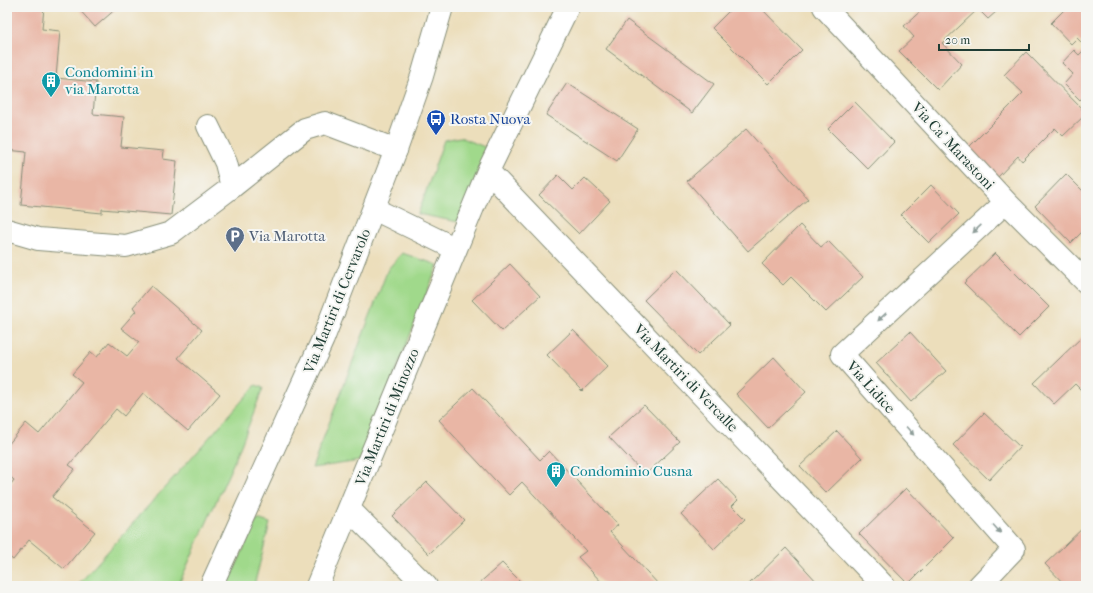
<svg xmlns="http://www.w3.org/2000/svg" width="1093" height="593" font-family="'IM FELL French Canon',serif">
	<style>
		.green { fill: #a0d98b; stroke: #608b60 }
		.building { fill: #e9b6a5 }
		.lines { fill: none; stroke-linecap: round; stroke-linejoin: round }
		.minor-casing { stroke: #868e78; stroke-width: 24 }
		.tertiary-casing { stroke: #868e78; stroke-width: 24 }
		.minor { stroke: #fff; stroke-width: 22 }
		.tertiary { stroke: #fff; stroke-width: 22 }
		.oneway { fill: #8f9e9a }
		.labels { text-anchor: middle; stroke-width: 4; stroke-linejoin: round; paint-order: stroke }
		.culture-label { font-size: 15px; fill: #0d838f; stroke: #f6f6f2; text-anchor: start }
		.transit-label { font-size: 15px; fill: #164399; stroke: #f6f6f2; text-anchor: start }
		.street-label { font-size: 15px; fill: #1f3d34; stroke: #f6f6f2 }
		.service-label { font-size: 15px; fill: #4e5e75; stroke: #f6f6f2; text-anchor: start }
	</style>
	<rect width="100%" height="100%" fill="#f6f6f2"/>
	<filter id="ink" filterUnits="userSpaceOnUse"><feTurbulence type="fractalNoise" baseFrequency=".025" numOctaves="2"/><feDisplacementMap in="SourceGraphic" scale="8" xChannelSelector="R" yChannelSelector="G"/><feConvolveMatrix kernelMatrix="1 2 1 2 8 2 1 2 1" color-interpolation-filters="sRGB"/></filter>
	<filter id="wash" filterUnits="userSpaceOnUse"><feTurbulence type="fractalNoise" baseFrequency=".012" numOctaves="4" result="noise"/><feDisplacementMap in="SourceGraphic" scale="16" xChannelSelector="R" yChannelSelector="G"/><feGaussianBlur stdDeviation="0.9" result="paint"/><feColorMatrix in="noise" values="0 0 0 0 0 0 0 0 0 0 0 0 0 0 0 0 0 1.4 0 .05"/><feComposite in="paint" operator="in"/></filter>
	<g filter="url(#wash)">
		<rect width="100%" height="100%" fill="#ecdebb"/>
		<path class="green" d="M 460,137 L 487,148 L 458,222 L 418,214 L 444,140 Z
			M 402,253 L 438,265 L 360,461 L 312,468 L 388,269 Z
			M 256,385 L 263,388 L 238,453 L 178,586 L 77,586 Z
			M 257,519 L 270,523 L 254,586 L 227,586 Z"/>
		<g id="blocks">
			<path class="building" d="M 7,7 L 44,7 L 42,29 L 60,31 L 56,78 L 96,82 L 93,114 L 124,117 L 121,147 L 164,151 L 163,159 L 177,161 L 171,215 L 102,209 L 102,213 L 21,205 L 26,152 L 7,150 Z
				M 77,7 L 118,7 L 95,27 Z
				M 733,7 L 760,7 L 802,50 L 768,84 L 712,28 Z
				M 925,7 L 993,7 L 997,11 L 988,19 L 978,9 L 942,43 L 962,64 L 938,90 L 899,51 L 914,37 L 904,26 Z
				M 1067,7 L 1086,7 L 1086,47 L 1077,38 L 1071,44 L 1051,23 Z
				M 627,20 L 714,84 L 692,113 L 606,49 Z
				M 1086,48 L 1086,94 L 1080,100 L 1064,84 L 1073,74 L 1062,63 L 1074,50 L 1079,55 Z
				M 1026,52 L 1086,113 L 1086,117 L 1085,115 L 1063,136 L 1055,128 L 1022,161 L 1018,156 L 998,177 L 968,148 L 1023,93 L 1004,75 Z
				M 567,83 L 638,129 L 617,161 L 546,115 Z
				M 855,102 L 894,142 L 868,169 L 828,129 Z
				M 746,129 L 808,199 L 748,251 L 687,181 Z
				M 1066,174 L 1086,194 L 1086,228 L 1071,243 L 1035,206 Z
				M 558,175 L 573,190 L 585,178 L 610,201 L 579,234 L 539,195 Z
				M 931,185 L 959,214 L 929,243 L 901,215 Z
				M 800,225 L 821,247 L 828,241 L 863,277 L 826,312 L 791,277 L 783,285 L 762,264 Z
				M 995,253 L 1049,307 L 1019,337 L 964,283 Z
				M 510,264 L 540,296 L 502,331 L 472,300 Z
				M 676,269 L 730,325 L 698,355 L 644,300 Z
				M 151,286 L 202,330 L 178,358 L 220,394 L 188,431 L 143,393 L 124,416 L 116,409 L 69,465 L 75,469 L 52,497 L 95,532 L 64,569 L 29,540 L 13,560 L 7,555 L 7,489 L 14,480 L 7,474 L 7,446 L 26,423 L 39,434 L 82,382 L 72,374 L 91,352 L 97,357 L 109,342 L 127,356 L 139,342 L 121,328 L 136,311 L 133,307 Z
				M 573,330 L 608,366 L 582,391 L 547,355 Z
				M 910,332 L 946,371 L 911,402 L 876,363 Z
				M 1084,335 L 1086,337 L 1086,395 L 1075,384 L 1054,404 L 1034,383 Z
				M 774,357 L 806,392 L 768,428 L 736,394 Z
				M 473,388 L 540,460 L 549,451 L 618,525 L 610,532 L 660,586 L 605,586 L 578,557 L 586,551 L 522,482 L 509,495 L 439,420 Z
				M 644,405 L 680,442 L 645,475 L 609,437 Z
				M 984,413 L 1020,447 L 989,480 L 953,445 Z
				M 837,431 L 862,458 L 826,493 L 800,466 Z
				M 718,479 L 738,500 L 732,506 L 745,519 L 714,549 L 681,514 Z
				M 427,482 L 464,520 L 429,554 L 392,516 Z
				M 906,488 L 954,538 L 908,584 L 859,534 Z
				M 1086,525 L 1086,586 L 1066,586 L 1045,564 Z
				M 786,548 L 818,583 L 815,586 L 751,586 L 749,584 Z
				M 502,563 L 525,586 L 476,586 Z"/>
		</g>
	</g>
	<g filter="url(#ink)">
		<use href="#blocks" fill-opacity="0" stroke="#868e78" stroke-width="1"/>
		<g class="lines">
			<g class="minor-casing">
				<path id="minor" d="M 824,7 L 1006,202 L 1086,282
					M 208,126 L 226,163 L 232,187
					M 488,171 L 884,586
					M 374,209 L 456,249
					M 7,230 L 38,239 L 126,246 L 171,233 L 232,187 L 305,129 L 325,123 L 396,150
					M 349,509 L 426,586
					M 317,586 L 488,171 L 568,7
					M 979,586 L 1014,549 L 842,354 L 1006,202"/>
			</g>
			<g class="tertiary-casing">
				<path id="tertiary" d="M 211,586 L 323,339 L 396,150 L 422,76 L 442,7"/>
			</g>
			<use href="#minor" class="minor"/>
			<use href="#tertiary" class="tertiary"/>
		</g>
		<defs><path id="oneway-solid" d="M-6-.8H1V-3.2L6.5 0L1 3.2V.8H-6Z"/></defs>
		<g class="oneway">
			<use href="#oneway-solid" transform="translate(977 229) rotate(137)"/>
			<use href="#oneway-solid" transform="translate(882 317) rotate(137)"/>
			<use href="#oneway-solid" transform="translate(910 431) rotate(48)"/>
			<use href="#oneway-solid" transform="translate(997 529) rotate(48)"/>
		</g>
	</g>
	<defs>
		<g id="building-pin" transform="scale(1)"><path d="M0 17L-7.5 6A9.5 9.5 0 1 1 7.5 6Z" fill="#0f9aa8" stroke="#f6f6f2"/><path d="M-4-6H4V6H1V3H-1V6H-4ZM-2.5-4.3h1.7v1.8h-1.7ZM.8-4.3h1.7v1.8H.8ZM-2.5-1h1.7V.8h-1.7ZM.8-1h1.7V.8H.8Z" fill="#fff"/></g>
		<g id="bus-pin" transform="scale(1)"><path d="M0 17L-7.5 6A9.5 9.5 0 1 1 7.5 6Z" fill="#1a4fb4" stroke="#f6f6f2"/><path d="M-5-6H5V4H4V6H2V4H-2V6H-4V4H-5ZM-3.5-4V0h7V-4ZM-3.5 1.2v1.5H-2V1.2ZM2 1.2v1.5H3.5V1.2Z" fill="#fff"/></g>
		<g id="parking-pin" transform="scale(1)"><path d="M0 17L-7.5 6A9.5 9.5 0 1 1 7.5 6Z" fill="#5c6f8a" stroke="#f6f6f2"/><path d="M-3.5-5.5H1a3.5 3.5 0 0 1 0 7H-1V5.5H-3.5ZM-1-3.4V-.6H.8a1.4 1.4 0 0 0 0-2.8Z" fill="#fff"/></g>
	</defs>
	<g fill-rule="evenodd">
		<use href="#building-pin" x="51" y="81"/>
		<use href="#bus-pin" x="436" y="119"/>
		<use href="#parking-pin" x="235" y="236"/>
		<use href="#building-pin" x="556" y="471"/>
	</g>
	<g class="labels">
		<g class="culture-label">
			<text x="65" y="77">Condomini in<tspan x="65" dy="17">via Marotta</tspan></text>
			<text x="570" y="476">Condominio Cusna</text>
		</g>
		<g class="transit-label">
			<text x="450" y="124">Rosta Nuova</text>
		</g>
		<g class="street-label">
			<text transform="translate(953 146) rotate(47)" y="5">Via Ca' Marastoni</text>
			<text transform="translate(337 301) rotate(-68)" y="5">Via Martiri di Cervarolo</text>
			<text transform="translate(686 378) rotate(46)" y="5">Via Martiri di Vercalle</text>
			<text transform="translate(871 387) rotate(48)" y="5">Via Lidice</text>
			<text transform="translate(387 417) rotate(-68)" y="5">Via Martiri di Minozzo</text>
		</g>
		<g class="service-label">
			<text x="249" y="241">Via Marotta</text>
		</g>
	</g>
	<rect width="1093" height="593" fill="none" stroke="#f6f6f2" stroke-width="24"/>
	<path d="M939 44v6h90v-6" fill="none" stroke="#1f3d34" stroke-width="2"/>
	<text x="945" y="44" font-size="12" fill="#1f3d34" stroke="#f6f6f2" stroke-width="3" paint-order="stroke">20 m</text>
</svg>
